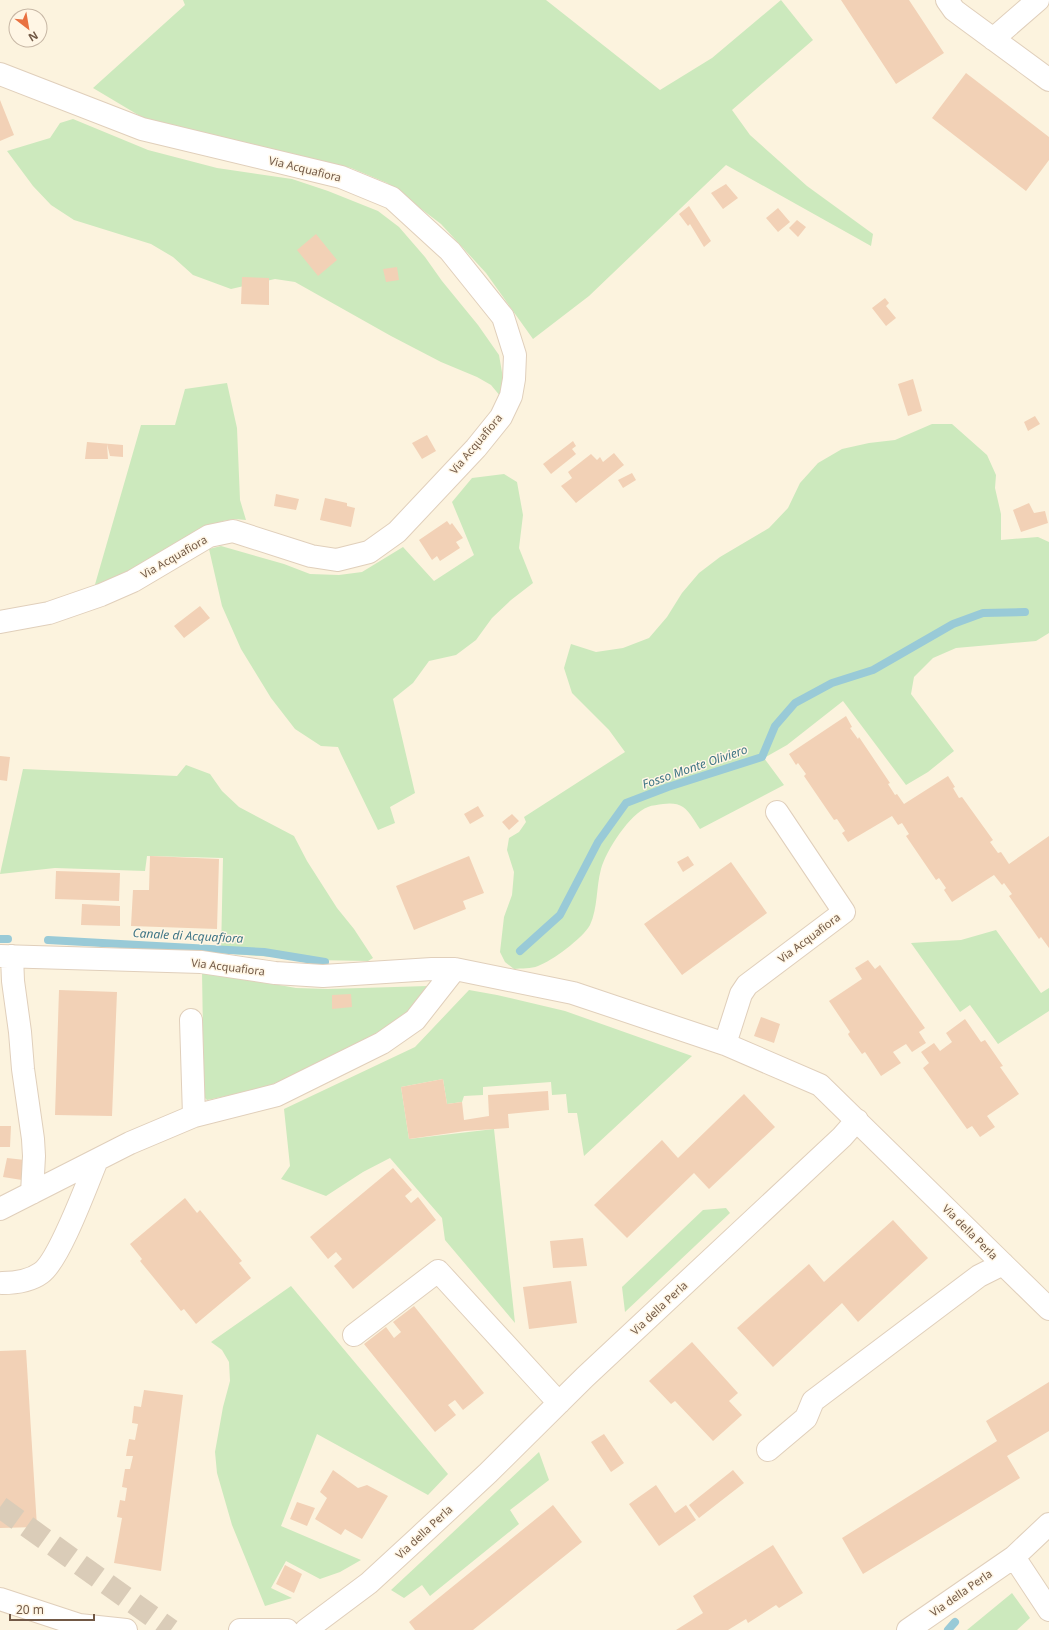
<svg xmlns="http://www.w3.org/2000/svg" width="1049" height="1630" font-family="'Noto Sans',sans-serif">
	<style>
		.green { fill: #cce9bd }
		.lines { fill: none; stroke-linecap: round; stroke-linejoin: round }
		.stream { stroke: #99cad7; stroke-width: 8 }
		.building { fill: #f2d1b6 }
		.major-tunnel { stroke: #daccb8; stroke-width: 22; stroke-dasharray: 22 11; stroke-linecap: butt }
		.minor-casing { stroke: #e0cfbb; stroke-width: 24 }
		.minor { stroke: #fff; stroke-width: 22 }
		.labels { text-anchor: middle; stroke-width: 3; stroke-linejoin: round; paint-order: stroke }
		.street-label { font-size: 11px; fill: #725946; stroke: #fff6e5 }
		.water-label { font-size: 12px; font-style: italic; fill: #407686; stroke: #fff6e5 }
	</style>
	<rect width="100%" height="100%" fill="#fcf3de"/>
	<path class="green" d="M 183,0 L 546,0 L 660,90 L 712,58 L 781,0 L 813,40 L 732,110 L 750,135 L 807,186 L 873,234 L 871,246 L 726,165 L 589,296 L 533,339 L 486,273 L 441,224 L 387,183 L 351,168 L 196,134 L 145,119 L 93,88 L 185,5 Z
		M 73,119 L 148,150 L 217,168 L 292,179 L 328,191 L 378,211 L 399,227 L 425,257 L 442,281 L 478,325 L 499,355 L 504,384 L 501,397 L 491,385 L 477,377 L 441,362 L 391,336 L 295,282 L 275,279 L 231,289 L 193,275 L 173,257 L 151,244 L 74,220 L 51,205 L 33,186 L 7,151 L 50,138 L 60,123 Z
		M 227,383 L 237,428 L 240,500 L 246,520 L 235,519 L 223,521 L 204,530 L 114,580 L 94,588 L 141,425 L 175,425 L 185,389 Z
		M 932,424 L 952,424 L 987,455 L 996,475 L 995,488 L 1001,514 L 1001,540 L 1038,537 L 1049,542 L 1049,633 L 1036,641 L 956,648 L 933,658 L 914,677 L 911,694 L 954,751 L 928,772 L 906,785 L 843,701 L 787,745 L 764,758 L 784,785 L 700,829 C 695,822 690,812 683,807 C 678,803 669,803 663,804 C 658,805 652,805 648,807 C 630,813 606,851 601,869 C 596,887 598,908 590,925 C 583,938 552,961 538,966 C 531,969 522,968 514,969 L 505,962 L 500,952 L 504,917 L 512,895 L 513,884 L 514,872 L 507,850 L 509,838 L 519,832 L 526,822 L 524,817 L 625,752 L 609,730 L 572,693 L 564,668 L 571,644 L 596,652 L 623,648 L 649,638 L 667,617 L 682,593 L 699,573 L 720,557 L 769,528 L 788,508 L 800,483 L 818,463 L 842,449 L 869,443 L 895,440 Z
		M 504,474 L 517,482 L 523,515 L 519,548 L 533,583 L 511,600 L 492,618 L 476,640 L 456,655 L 429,661 L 413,683 L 393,699 L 415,793 L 390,807 L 395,823 L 378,830 L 341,754 L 338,747 L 321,746 L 295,729 L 271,698 L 241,649 L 222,606 L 209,549 L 221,546 L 284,564 L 310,574 L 339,575 L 362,572 L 403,547 L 434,581 L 474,555 L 452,502 L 472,478 Z
		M 186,765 L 210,774 L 222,791 L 239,807 L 294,836 L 307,861 L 337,908 L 354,929 L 373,958 L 368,961 L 314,960 L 221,953 L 223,858 L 147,856 L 145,871 L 55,868 L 0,874 L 23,769 L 177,776 Z
		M 996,930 L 1041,993 L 1049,988 L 1049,1011 L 998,1044 L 970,1005 L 960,1012 L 911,943 L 961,940 Z
		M 202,971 L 296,988 L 328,989 L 428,986 L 422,998 L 404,1015 L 350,1050 L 311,1069 L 260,1089 L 207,1100 L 204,1097 Z
		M 469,990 L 497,995 L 565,1011 L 692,1056 L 584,1156 L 577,1113 L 568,1113 L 566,1094 L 552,1095 L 551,1082 L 483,1087 L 483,1095 L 464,1096 L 462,1102 L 447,1104 L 443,1079 L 401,1087 L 409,1139 L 494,1129 L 515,1323 L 445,1240 L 442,1218 L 390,1158 L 363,1172 L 326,1196 L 281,1179 L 290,1166 L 284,1109 L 415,1047 Z
		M 726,1208 L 730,1213 L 625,1312 L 622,1287 L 703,1210 Z
		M 291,1286 L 448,1474 L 428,1495 L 317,1434 L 281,1526 L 361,1560 L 340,1572 L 320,1579 L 286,1561 L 271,1588 L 292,1598 L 265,1606 L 232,1525 L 217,1473 L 215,1452 L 223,1407 L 230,1381 L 229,1362 L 222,1350 L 211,1342 Z
		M 539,1452 L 549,1480 L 510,1510 L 519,1524 L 430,1596 L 422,1585 L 404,1598 L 391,1590 Z
		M 1012,1593 L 1030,1618 L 1017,1630 L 967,1630 Z"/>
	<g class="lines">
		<path class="stream" d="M 0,939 L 8,939
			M 48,940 L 264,952 L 325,962
			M 520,951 L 560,915 L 598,842 L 626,803 L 668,787 L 762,757 L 775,726 L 795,703 L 832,683 L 873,670 L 953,624 L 983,613 L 1025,612
			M 948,1630 L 955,1622"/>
	</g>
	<path class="building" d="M 841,0 L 909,0 L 944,53 L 896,84 Z
		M 966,73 L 1049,137 L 1049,160 L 1026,191 L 932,118 Z
		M 0,100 L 14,135 L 0,141 Z
		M 726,184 L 738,198 L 723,209 L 711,193 Z
		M 689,206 L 711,241 L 704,247 L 690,224 L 688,226 L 679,214 Z
		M 778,208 L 790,222 L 778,232 L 766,218 Z
		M 797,220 L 806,227 L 798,237 L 789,228 Z
		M 316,234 L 337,260 L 318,276 L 297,250 Z
		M 397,267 L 399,280 L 386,282 L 383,269 Z
		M 242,277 L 269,278 L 269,305 L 241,304 Z
		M 885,298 L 889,303 L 886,306 L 896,318 L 886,326 L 872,308 Z
		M 913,379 L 922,411 L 908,416 L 898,384 Z
		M 1035,416 L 1040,424 L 1028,431 L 1024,422 Z
		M 427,435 L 436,451 L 422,459 L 412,443 Z
		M 573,441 L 576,446 L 572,449 L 576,454 L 551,474 L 543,464 Z
		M 87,442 L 123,445 L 123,457 L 110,456 L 107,444 L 108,459 L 85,459 Z
		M 614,453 L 624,465 L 576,503 L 561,486 L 572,478 L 568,472 L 591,454 L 597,460 L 600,457 L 603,462 Z
		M 632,473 L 636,480 L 623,488 L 618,480 Z
		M 276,494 L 299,499 L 296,510 L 274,506 Z
		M 325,498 L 347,503 L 347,506 L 355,508 L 351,527 L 320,520 Z
		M 1029,503 L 1034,513 L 1045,511 L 1048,523 L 1021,532 L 1013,510 Z
		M 447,521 L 450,525 L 452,523 L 463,538 L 456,542 L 460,548 L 440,561 L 437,556 L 432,560 L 419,540 Z
		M 200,606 L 210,618 L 184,638 L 174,626 Z
		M 846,716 L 852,727 L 850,728 L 858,739 L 859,737 L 890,783 L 888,784 L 895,795 L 897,794 L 904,804 L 948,776 L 955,787 L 953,788 L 959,798 L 962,797 L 993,840 L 990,842 L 998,853 L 1001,852 L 1009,864 L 1049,836 L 1049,948 L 1041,937 L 1039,939 L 1009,896 L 1012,894 L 1004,883 L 1002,885 L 994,875 L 952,902 L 944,890 L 946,888 L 939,878 L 936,880 L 906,836 L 909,834 L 902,823 L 898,825 L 892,816 L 848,842 L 842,833 L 845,831 L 837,819 L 834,820 L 804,776 L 806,774 L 798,763 L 796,765 L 789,754 Z
		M 0,756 L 10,757 L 7,781 L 0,780 Z
		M 478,806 L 484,816 L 470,824 L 464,814 Z
		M 512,814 L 519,821 L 509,830 L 502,822 Z
		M 150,856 L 219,859 L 217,929 L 131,926 L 133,890 L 149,890 Z
		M 469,856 L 484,893 L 463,901 L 466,909 L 414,930 L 396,886 Z
		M 688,856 L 694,865 L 683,872 L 677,862 Z
		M 731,862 L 767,913 L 682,975 L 644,924 Z
		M 56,871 L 120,873 L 119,901 L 55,899 Z
		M 82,904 L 120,906 L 120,926 L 81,925 Z
		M 868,960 L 875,969 L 880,965 L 925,1028 L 919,1032 L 926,1043 L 912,1052 L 906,1044 L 893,1052 L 901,1063 L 881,1076 L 865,1052 L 862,1054 L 849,1036 L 848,1034 L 850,1032 L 829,1001 L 862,979 L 855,968 Z
		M 59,990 L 117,992 L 112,1116 L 55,1115 Z
		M 351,994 L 352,1007 L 332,1009 L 332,995 Z
		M 761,1017 L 780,1024 L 774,1043 L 754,1036 Z
		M 965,1019 L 981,1042 L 985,1040 L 1003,1066 L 1000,1067 L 1019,1094 L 987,1116 L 995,1127 L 980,1137 L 972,1126 L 967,1129 L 923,1068 L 929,1063 L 921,1052 L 934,1043 L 940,1051 L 952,1042 L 946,1033 Z
		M 443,1079 L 447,1104 L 462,1102 L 464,1120 L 489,1116 L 488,1095 L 548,1091 L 549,1110 L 508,1114 L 509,1128 L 465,1131 L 409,1139 L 401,1087 Z
		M 744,1094 L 775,1127 L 709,1189 L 694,1173 L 627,1238 L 594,1205 L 662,1140 L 678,1158 Z
		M 0,1126 L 11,1126 L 10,1147 L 0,1147 Z
		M 7,1158 L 25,1160 L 22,1180 L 3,1177 Z
		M 393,1168 L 412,1190 L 405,1196 L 411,1203 L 418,1197 L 436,1220 L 353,1289 L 334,1266 L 342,1259 L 336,1252 L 328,1259 L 310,1237 Z
		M 185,1198 L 197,1213 L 200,1210 L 242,1261 L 239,1263 L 251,1278 L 196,1324 L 184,1309 L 181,1311 L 140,1261 L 142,1259 L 130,1244 Z
		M 893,1220 L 928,1258 L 858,1322 L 842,1303 L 773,1367 L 737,1328 L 809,1264 L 824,1282 Z
		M 583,1238 L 587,1266 L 553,1268 L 550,1241 Z
		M 571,1281 L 577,1323 L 529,1329 L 523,1287 Z
		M 414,1306 L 484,1393 L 463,1410 L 455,1400 L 448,1405 L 456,1415 L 435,1432 L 364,1344 L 386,1327 L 394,1338 L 401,1332 L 393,1322 Z
		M 692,1342 L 738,1393 L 729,1401 L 742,1415 L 713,1441 L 675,1401 L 671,1404 L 649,1381 Z
		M 26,1350 L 37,1527 L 0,1528 L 0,1351 Z
		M 1049,1382 L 1049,1431 L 1007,1456 L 1020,1478 L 863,1574 L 842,1538 L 997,1441 L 986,1421 Z
		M 144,1390 L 183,1395 L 161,1571 L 114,1563 L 122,1518 L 117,1517 L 120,1500 L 125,1501 L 127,1488 L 122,1487 L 125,1469 L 130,1469 L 133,1456 L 126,1456 L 129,1439 L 135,1440 L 138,1424 L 132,1423 L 134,1406 L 141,1407 Z
		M 604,1434 L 624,1463 L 611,1472 L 591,1442 Z
		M 333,1470 L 358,1488 L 367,1485 L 388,1496 L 362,1539 L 345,1529 L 341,1535 L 315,1519 L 327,1498 L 320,1492 Z
		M 733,1470 L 744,1483 L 699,1518 L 689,1505 Z
		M 656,1485 L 675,1513 L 686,1505 L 696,1520 L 659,1546 L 629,1504 Z
		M 297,1502 L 315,1508 L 307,1526 L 290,1519 Z
		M 553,1505 L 582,1542 L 473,1630 L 415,1630 L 409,1622 Z
		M 773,1545 L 803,1593 L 779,1608 L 776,1605 L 748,1623 L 746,1619 L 728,1630 L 676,1630 L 703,1613 L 693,1596 Z
		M 285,1565 L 302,1574 L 294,1593 L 276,1584 Z"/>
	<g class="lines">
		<path class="major-tunnel" d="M 0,1507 L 171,1630"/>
		<g class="minor-casing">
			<path id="minor" d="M 947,0 L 954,10 L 962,16 L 1049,80
				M 993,39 L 1038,0
				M 0,74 L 142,129 L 341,177 L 392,198 L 450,251 L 503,317 L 515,355 L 514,379 L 511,396 L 501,417 L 476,448 L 397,532 L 369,552 L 337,560 L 311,556 L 233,531 L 209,536 L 133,581 L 101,595 L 49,613 L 0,622
				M 0,956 L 201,962 L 275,973 L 323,976 L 432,969 L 455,969 L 573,993 L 725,1044 L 820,1085 L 1049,1309
				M 12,956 L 13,981 L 20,1032 L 23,1069 L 33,1139 L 34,1156 L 32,1193
				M 725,1044 L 741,994 L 747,985 L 844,912 L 777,812
				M 194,1116 L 277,1095 L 382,1043 L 415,1020 L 455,969
				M 0,1209 L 130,1143 L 194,1116 L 191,1020
				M 2,1283 C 15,1283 30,1281 41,1273 C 59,1261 87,1184 97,1160
				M 354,1335 L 438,1271 L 559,1403
				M 768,1450 L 806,1418 L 813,1401 L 979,1276 L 1003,1264
				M 1014,1557 L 1049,1610
				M 0,1599 L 79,1625 L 126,1630
				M 240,1630 L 287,1630
				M 306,1630 L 369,1583 L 419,1537 L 488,1473 L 585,1377 L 842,1137 L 857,1120
				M 908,1630 L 1014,1557 L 1049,1524"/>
		</g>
		<use href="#minor" class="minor"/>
	</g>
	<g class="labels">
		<g class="street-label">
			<text transform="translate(305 169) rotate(14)" y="4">Via Acquafiora</text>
			<text transform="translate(476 444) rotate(-50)" y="4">Via Acquafiora</text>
			<text transform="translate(174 557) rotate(-30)" y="4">Via Acquafiora</text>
			<text transform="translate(809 938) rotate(-37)" y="4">Via Acquafiora</text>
			<text transform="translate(228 967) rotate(7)" y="4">Via Acquafiora</text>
			<text transform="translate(970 1232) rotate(45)" y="4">Via della Perla</text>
			<text transform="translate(659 1308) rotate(-43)" y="4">Via della Perla</text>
			<text transform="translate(424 1532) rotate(-43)" y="4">Via della Perla</text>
			<text transform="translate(961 1593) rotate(-35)" y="4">Via della Perla</text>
		</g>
		<g class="water-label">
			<text transform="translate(695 767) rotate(-19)" y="4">Fosso Monte Oliviero</text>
			<text transform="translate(188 936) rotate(3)" y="4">Canale di Acquafiora</text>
		</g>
	</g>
	<g transform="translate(28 28) rotate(149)"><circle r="19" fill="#fff6e5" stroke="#c7b7a5"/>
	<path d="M0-3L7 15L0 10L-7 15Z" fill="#e97141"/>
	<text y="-6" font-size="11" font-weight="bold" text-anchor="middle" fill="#725946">N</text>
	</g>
	<path d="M10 1614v6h84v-6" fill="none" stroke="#725946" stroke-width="2"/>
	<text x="16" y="1614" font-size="12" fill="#725946" stroke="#fff6e5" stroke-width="3" paint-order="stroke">20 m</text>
</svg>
